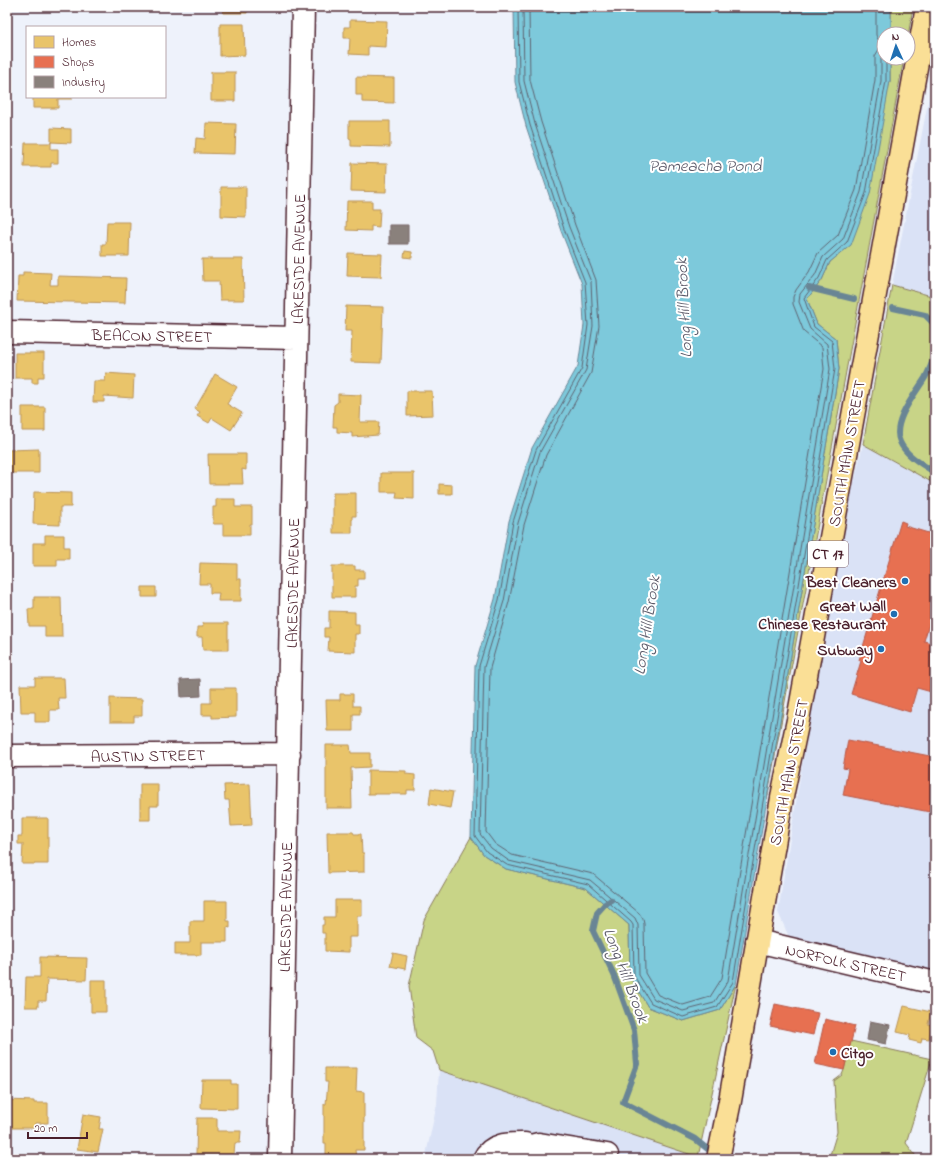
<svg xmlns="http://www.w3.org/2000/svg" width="942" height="1166" font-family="'Indie Flower',sans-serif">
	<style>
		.built { fill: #dae2f6 }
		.green { fill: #c8d487; stroke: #897a59 }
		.water { fill: #7dc9db; stroke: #698595 }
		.homes { fill: #e9c46a; stroke: #b99257 }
		.shops { fill: #e76f51; stroke: #b85746 }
		.industry { fill: #8a817c; stroke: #776464 }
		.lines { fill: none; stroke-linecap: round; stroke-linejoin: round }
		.shore { stroke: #5e6371; stroke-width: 1 }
		.stream { stroke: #698595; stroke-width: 6 }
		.minor-casing { stroke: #4a1f2b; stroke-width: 25 }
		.major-casing { stroke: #4a1f2b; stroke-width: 25 }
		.minor { stroke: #fff; stroke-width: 22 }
		.major { stroke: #fadf96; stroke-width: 22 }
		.poi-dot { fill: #1f6fb2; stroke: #fff; stroke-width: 1.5 }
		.labels { text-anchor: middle; stroke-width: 4; stroke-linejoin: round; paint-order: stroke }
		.shield { fill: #fff; stroke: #80626b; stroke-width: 1 }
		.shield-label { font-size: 15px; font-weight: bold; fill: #4a1f2b }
		.street-label { font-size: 16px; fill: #4a1f2b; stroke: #fff }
		.poi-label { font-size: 16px; font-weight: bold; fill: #4a1f2b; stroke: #fff; text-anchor: end }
		.water-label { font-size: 17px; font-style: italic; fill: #5c5a69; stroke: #fff }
	</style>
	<rect width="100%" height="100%" fill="#eef2fb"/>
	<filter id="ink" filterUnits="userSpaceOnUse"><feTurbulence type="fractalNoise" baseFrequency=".025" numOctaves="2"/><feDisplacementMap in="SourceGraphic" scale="8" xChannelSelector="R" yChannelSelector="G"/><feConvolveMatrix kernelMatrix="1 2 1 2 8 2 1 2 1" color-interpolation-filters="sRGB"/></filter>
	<g filter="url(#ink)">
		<path class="built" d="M 935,67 L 935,297 L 892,285 Z
			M 863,444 L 935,484 L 935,972 L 789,937 L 778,912 L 812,705 L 846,517 Z
			M 439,1070 L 698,1157 L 701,1159 L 425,1159 L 437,1104 Z"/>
		<path class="green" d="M 891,7 L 913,7 L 908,36 L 908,34 L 891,34 Z
			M 890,58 L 904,58 L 767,799 L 839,369 L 836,339 L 817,324 L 807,299 L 822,280 L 830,262 L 851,244 L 890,81 Z
			M 892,285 L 935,297 L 935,484 L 863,444 Z
			M 471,837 L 484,855 L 506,869 L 586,888 L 629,925 L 630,977 L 648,1007 L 683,1021 L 720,1010 L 736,984 L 698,1157 L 439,1070 L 433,1051 L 416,1038 L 409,986 L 424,920 Z
			M 851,1041 L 932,1059 L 906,1143 L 918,1159 L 818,1159 L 830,1155 L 837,1132 L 834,1081 L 842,1075 L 844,1070 Z"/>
		<path class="water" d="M 514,7 L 891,7 L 891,34 L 884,34 L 884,58 L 890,58 L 890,81 L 870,194 L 851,245 L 830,262 L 822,280 L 807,299 L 817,324 L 836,339 L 839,369 L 736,984 L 720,1010 L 683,1021 L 648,1007 L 630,977 L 629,925 L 586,888 L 506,869 L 484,855 L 471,837 L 475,666 L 495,599 L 509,521 L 532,448 L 578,366 L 584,325 L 582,284 L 561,231 L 526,126 L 515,82 Z"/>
		<path class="homes" d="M 223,7 L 247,7 L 247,13 L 223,13 Z
			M 350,20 L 387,21 L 386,47 L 368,46 L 368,55 L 349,54 L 350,38 L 344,38 L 344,27 L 350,27 Z
			M 220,24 L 244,24 L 245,55 L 220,56 Z
			M 211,72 L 235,72 L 235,101 L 211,101 Z
			M 356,77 L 394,78 L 394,103 L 362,102 L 362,95 L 356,95 Z
			M 33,97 L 72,97 L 72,99 L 58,99 L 58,108 L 33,108 Z
			M 349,121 L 390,121 L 390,147 L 351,146 L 351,139 L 349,138 Z
			M 206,123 L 236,124 L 235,154 L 195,153 L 196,138 L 205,139 Z
			M 51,128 L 71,129 L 71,143 L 51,142 L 51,149 L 58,149 L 58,163 L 51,163 L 51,167 L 24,167 L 25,143 L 51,143 Z
			M 352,163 L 387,164 L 386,192 L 351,191 Z
			M 221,187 L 246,187 L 246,217 L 221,216 Z
			M 347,201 L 372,201 L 372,209 L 380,209 L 379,227 L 371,226 L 371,231 L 346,230 Z
			M 107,222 L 130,222 L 129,256 L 102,256 L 102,244 L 106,244 Z
			M 405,251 L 412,252 L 412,258 L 404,257 Z
			M 348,253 L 382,254 L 381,277 L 347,276 Z
			M 202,259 L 243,259 L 244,300 L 220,300 L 219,281 L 203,281 Z
			M 23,272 L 51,273 L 50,285 L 58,285 L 58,276 L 126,278 L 125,303 L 17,301 L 18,276 L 23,276 Z
			M 346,306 L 383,307 L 381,363 L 351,362 L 352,331 L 345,331 Z
			M 15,353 L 44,353 L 44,377 L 38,377 L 38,383 L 32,383 L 32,378 L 15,378 Z
			M 106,373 L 134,375 L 133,398 L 104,396 L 104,402 L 93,402 L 94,381 L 105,381 Z
			M 215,374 L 237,387 L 227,404 L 242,413 L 231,430 L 212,418 L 209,423 L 197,416 L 200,412 L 195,409 Z
			M 407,391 L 432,391 L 433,415 L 407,416 Z
			M 338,394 L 361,395 L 360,422 L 379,422 L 378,435 L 352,437 L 352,433 L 337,432 L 337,427 L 333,427 L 334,405 L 338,402 Z
			M 22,407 L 45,407 L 45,431 L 22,431 Z
			M 39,449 L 39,473 L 9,473 L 9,450 Z
			M 208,454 L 246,454 L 246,470 L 242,469 L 243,484 L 209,484 Z
			M 381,473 L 414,473 L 414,499 L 396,498 L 397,492 L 381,492 Z
			M 439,484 L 452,485 L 452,494 L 439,494 Z
			M 34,492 L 71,493 L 71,507 L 60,507 L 60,525 L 33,524 Z
			M 333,493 L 356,493 L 356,516 L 352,516 L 352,533 L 333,533 Z
			M 216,499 L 235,499 L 235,507 L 252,507 L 252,524 L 250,524 L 250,535 L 223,535 L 223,524 L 213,524 L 213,507 L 216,507 Z
			M 45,535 L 64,535 L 64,547 L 69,547 L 69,559 L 57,559 L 57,566 L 33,566 L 33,543 L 45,543 Z
			M 200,563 L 237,564 L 237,579 L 241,579 L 241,601 L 218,601 L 219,593 L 210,593 L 210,584 L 199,584 Z
			M 332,566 L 355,566 L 355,570 L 364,570 L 364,579 L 358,579 L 358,586 L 355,586 L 355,597 L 332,597 Z
			M 142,587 L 156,587 L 156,597 L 142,597 Z
			M 34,597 L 61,597 L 62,637 L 45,637 L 45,626 L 29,626 L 28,609 L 34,609 Z
			M 329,611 L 355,612 L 355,624 L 359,624 L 359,634 L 355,634 L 355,652 L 328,651 L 329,637 L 324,637 L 324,628 L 329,628 Z
			M 202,623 L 228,623 L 228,650 L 203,650 L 202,637 L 197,637 L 197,627 L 203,627 Z
			M 35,678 L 64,678 L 65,698 L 58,698 L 59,710 L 50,710 L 50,722 L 35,722 L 35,712 L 21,712 L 20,685 L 35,685 Z
			M 211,688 L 236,688 L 236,717 L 212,718 L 212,715 L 202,715 L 202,703 L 211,703 Z
			M 340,694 L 353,694 L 353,706 L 360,706 L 360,714 L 353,714 L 353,731 L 327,731 L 326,700 L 340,700 Z
			M 110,698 L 142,699 L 142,716 L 134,716 L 134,722 L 110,722 Z
			M 326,745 L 350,745 L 351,753 L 370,753 L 370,767 L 351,768 L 352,808 L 326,808 Z
			M 368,770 L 406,771 L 406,774 L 415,775 L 415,790 L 407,790 L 407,794 L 368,794 Z
			M 140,784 L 158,784 L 158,806 L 150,806 L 150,820 L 140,820 Z
			M 250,784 L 252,825 L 231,826 L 229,800 L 225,800 L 224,785 Z
			M 431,788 L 453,792 L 450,808 L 429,804 Z
			M 22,818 L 48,818 L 48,864 L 22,864 L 23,844 L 18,844 L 18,836 L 22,836 Z
			M 327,832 L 353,832 L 354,834 L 361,834 L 362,853 L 364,853 L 364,872 L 328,873 Z
			M 335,900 L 362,900 L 362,916 L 357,916 L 357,937 L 349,937 L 349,952 L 325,951 L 325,933 L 322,933 L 322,925 L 324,925 L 324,917 L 335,917 Z
			M 204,901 L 227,901 L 227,921 L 230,921 L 230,928 L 227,927 L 227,942 L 201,942 L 201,955 L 175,955 L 175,943 L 190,943 L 190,921 L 204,921 Z
			M 393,953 L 407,956 L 405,969 L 390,966 Z
			M 40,957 L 87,958 L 86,980 L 47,979 L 46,1001 L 38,1001 L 38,1007 L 25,1007 L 26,977 L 40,977 Z
			M 91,980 L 106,980 L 106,1012 L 91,1012 Z
			M 904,1006 L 931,1012 L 928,1024 L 932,1025 L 929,1039 L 922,1038 L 921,1043 L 909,1040 L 910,1035 L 897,1032 Z
			M 325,1068 L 357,1068 L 356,1091 L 364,1092 L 364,1150 L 355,1150 L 356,1159 L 323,1159 L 323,1157 L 326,1157 L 326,1143 L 324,1143 L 324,1104 L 326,1104 L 328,1082 L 325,1082 Z
			M 202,1080 L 231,1080 L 231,1084 L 237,1084 L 237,1109 L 201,1108 Z
			M 7,1100 L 34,1101 L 34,1103 L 48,1103 L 48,1123 L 35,1123 L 35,1128 L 7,1128 Z
			M 83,1114 L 101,1117 L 99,1129 L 103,1129 L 98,1152 L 77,1149 Z
			M 197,1118 L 217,1118 L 217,1131 L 241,1131 L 240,1143 L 235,1143 L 234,1154 L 196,1154 Z"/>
		<path class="shops" d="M 901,521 L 906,523 L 905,526 L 935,535 L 935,604 L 924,641 L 935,644 L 935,693 L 917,688 L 910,712 L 851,694 L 861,661 L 859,660 Z
			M 848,740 L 935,757 L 935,813 L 843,795 L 848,769 L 843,768 Z
			M 775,1004 L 818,1013 L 813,1035 L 770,1026 Z
			M 825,1019 L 855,1026 L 844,1070 L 815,1064 Z"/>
		<path class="industry" d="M 389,225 L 408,225 L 408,244 L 389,244 Z
			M 200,679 L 201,696 L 181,697 L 180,680 Z
			M 870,1021 L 890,1025 L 886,1044 L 867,1040 Z"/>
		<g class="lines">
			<path class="shore" d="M 518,7 L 519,82 L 530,125 L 564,229 L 585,282 L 588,325 L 582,368 L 536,450 L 513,522 L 499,600 L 479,666 L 475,836 L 487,852 L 507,865 L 588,884 L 631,922 L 633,925 L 634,976 L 651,1003 L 683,1017 L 717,1007 L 733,982 L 835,369 L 832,341 L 814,327 L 804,298 L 819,278 L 827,260 L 847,242 L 866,193 L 886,81 L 886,58
				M 523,7 L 524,81 L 535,124 L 569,227 L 591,282 L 593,326 L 586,370 L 540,452 L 518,523 L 504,601 L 484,667 L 480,834 L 491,848 L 509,861 L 590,880 L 635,918 L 638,925 L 639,975 L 654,999 L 683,1011 L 714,1003 L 728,981 L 830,369 L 827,344 L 810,329 L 799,302 L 800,294 L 815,275 L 823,257 L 843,239 L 861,192 L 881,81 L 881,57 L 884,52
				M 529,7 L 530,80 L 541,122 L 575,225 L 596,280 L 599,326 L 591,373 L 546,455 L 524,525 L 509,602 L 490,668 L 486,832 L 495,844 L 512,855 L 593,874 L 639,913 L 643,919 L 644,924 L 645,973 L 658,995 L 683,1005 L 710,997 L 722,978 L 824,369 L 822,347 L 804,332 L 793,304 L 793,297 L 796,290 L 809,272 L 818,253 L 838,235 L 856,190 L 875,80 L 875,56 L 881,46 L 876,35 L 876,7"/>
			<path class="stream" d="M 809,288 L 854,299
				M 893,308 L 925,315 L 935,325
				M 935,355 C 932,363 929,371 925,378 C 915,394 891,423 900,442 C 906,456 924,465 935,473
				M 611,900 L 605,904 L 597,913 L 593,931 L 614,975 L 634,1030 L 637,1064 L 623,1102 L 695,1139 L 715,1155"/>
			<g class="minor-casing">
				<path id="minor" d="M 7,332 L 296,338
					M 7,756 L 289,754
					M 757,941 L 935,983
					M 280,1159 L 303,7
					M 484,1159 C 492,1143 510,1144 525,1144
					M 507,1159 L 527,1147 L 539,1144 L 607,1155"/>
			</g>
			<g class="major-casing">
				<path id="major" d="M 718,1159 L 730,1101 L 783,792 L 798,720 L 927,7"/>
			</g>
			<use href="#minor" class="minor"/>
			<use href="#major" class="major"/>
		</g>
	</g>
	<g class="poi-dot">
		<circle cx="905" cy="581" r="4"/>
		<circle cx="894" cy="614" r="4"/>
		<circle cx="881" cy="649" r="4"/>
		<circle cx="833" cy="1052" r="4"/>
	</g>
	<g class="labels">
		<rect class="shield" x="808" y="541" width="40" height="26" rx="3"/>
		<g class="shield-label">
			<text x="828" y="559">CT 17</text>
		</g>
		<g class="street-label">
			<text transform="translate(298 259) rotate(-89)" y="6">LAKESIDE AVENUE</text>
			<text transform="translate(152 335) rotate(1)" y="6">BEACON STREET</text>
			<text transform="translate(846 453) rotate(-80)" y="6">SOUTH MAIN STREET</text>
			<text transform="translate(292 583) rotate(-89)" y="6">LAKESIDE AVENUE</text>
			<text transform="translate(148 755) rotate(-1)" y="6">AUSTIN STREET</text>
			<text transform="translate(788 772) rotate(-79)" y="6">SOUTH MAIN STREET</text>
			<text transform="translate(285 907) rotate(-89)" y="6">LAKESIDE AVENUE</text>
			<text transform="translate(846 962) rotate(13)" y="6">NORFOLK STREET</text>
		</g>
		<g class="poi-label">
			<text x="897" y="587">Best Cleaners</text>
			<text x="886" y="611">Great Wall<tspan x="886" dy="18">Chinese Restaurant</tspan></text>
			<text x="873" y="655">Subway</text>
			<text x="841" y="1058" text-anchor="start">Citgo</text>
		</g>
		<g class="water-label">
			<text x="705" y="171">Pameacha Pond</text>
			<text transform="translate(683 308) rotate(-93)" y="6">Long Hill Brook</text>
			<text transform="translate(646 625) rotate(-81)" y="6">Long Hill Brook</text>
			<text transform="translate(627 975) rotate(69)" y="6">Long Hill Brook</text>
		</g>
	</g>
	<rect width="942" height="1166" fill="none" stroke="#fff" stroke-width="24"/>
	<rect x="12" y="12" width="918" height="1142" fill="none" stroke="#4a1f2b" stroke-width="1.5" filter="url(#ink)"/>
	<rect x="26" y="26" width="140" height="72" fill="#ffffff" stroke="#b7a5aa"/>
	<rect x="34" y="36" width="20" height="12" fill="#e9c46a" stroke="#b7a5aa"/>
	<text x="62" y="46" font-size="12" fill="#4a1f2b">Homes</text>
	<rect x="34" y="56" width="20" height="12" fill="#e76f51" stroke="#b7a5aa"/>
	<text x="62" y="66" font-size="12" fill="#4a1f2b">Shops</text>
	<rect x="34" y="76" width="20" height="12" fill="#8a817c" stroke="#b7a5aa"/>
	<text x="62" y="86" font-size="12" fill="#4a1f2b">Industry</text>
	<g transform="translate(896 46) rotate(357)"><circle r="19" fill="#ffffff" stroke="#b7a5aa"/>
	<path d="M0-3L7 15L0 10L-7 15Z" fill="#1f6fb2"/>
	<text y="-6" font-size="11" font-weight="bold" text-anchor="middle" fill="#4a1f2b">N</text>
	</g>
	<path d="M28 1132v6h59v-6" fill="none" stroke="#4a1f2b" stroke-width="2"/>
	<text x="34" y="1132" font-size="12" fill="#4a1f2b" stroke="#ffffff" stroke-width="3" paint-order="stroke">20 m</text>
</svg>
